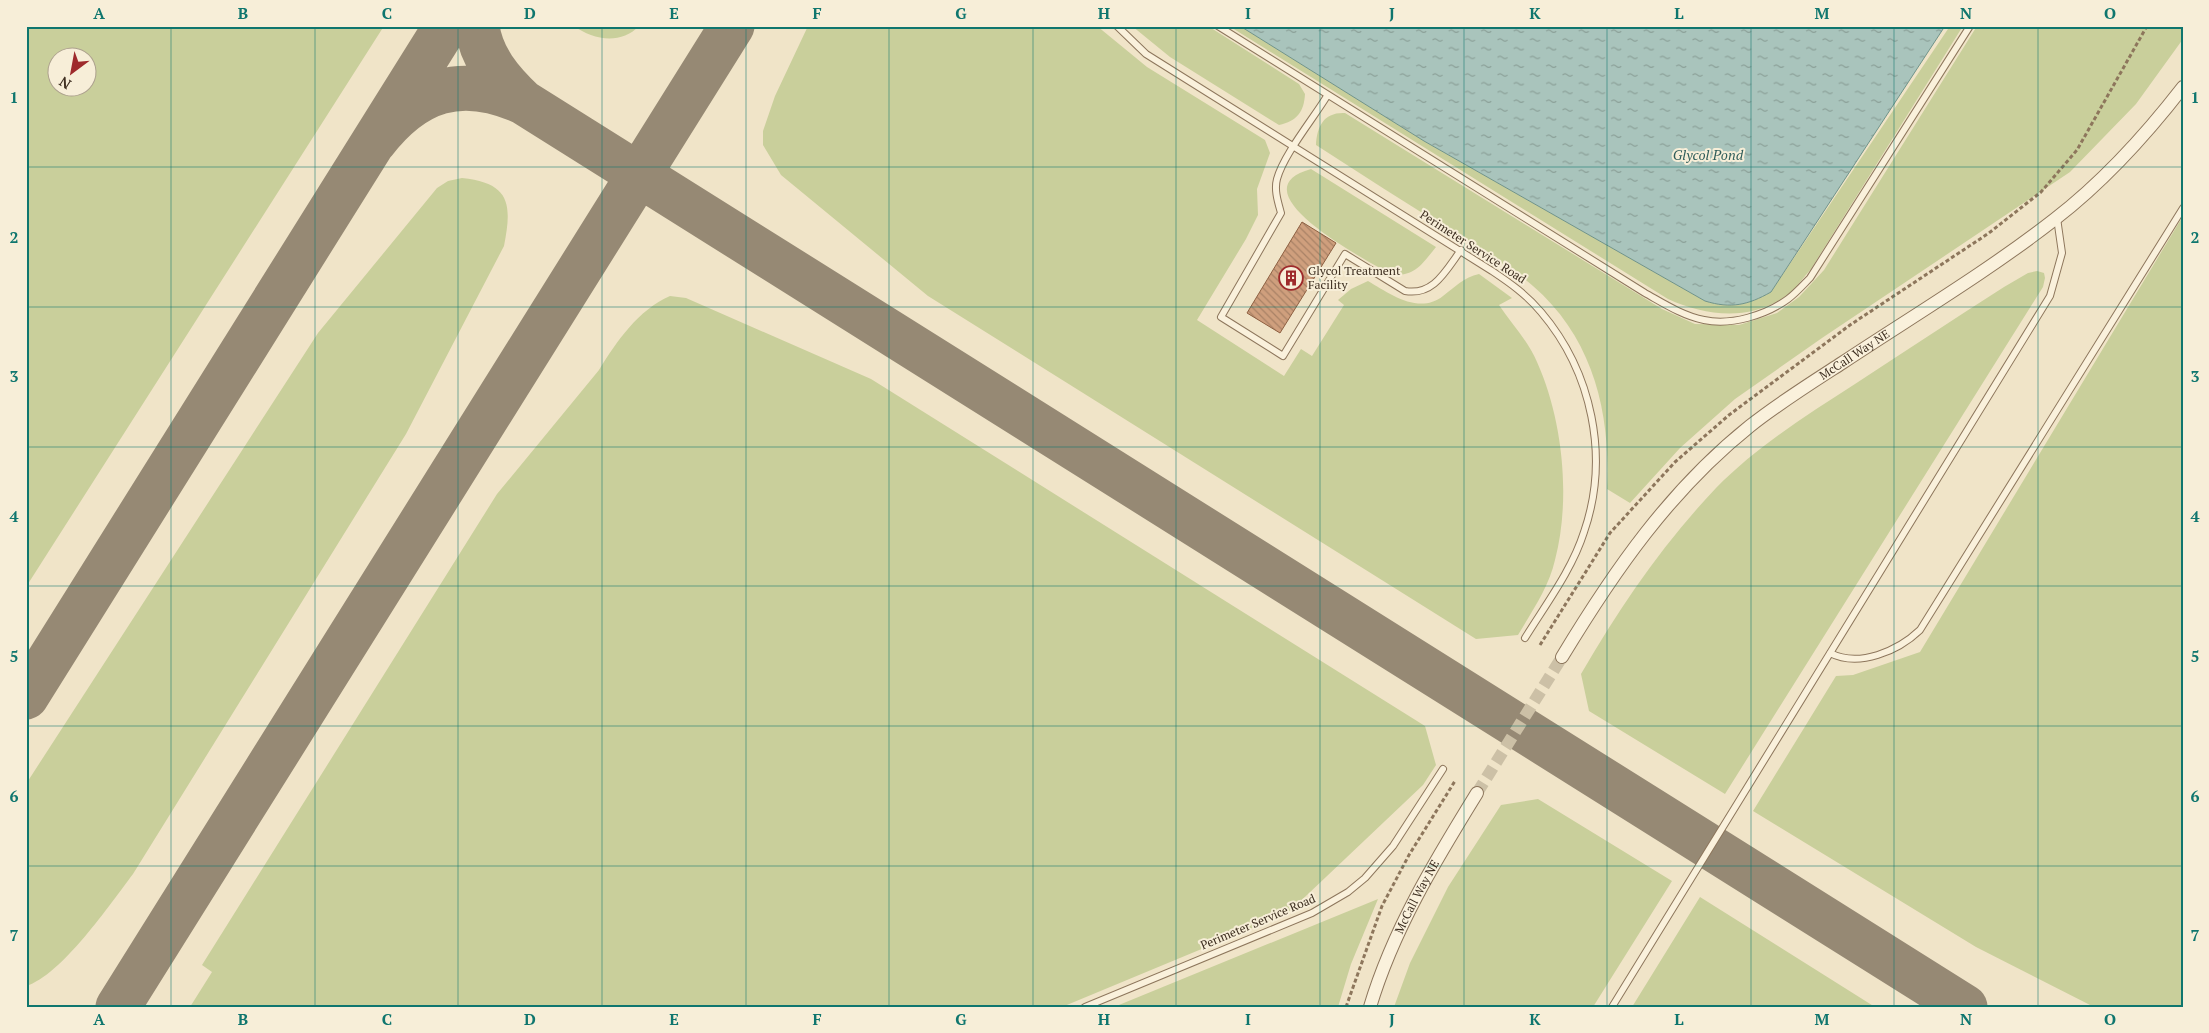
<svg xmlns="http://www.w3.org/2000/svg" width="2209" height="1033" font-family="'PT Serif',serif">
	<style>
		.green { fill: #c9cf9b; fill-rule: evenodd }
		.water { fill: url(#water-ripples); stroke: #6f938a }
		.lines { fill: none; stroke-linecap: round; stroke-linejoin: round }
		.taxiway { stroke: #968974; stroke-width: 45 }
		.building { fill: url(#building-back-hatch); stroke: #8d5f41 }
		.street-tunnel { stroke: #ccc0a6; stroke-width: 12; stroke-dasharray: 12 6; stroke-linecap: butt }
		.lane-casing { stroke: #8d765c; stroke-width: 8 }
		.street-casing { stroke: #8d765c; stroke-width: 14 }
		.path { stroke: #8d765c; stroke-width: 3; stroke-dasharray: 4 2.5; stroke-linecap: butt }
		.lane { stroke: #faf1dc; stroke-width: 6 }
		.street { stroke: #faf1dc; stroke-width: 12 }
		.grid { fill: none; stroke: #0f766e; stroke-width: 1; stroke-opacity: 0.55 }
		.labels { text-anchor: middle; stroke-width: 4; stroke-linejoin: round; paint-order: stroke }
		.street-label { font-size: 12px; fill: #3d2e20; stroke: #f7eed8 }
		.poi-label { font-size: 12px; fill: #3d2e20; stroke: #f7eed8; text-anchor: start }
		.water-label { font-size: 14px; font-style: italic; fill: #2f5d5a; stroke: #f7eed8 }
		.neatline { fill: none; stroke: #0f766e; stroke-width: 2 }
		.grid-label { font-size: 16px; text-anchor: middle; font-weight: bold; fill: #0f766e }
	</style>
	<defs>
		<pattern id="water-ripples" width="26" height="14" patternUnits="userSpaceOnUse" patternTransform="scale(1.25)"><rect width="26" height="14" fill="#a9c4bc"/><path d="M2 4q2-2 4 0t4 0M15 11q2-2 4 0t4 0" fill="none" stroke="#8ba098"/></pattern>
		<pattern id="building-back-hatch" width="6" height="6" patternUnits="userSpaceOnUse" patternTransform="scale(1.25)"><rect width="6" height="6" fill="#cf9f7d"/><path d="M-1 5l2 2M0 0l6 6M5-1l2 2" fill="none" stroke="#a98266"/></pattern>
	</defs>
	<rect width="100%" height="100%" fill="#f0e4c8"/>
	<path class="green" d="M 26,26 L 384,26 L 26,587 ZM 58,58 L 88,58 L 88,88 L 58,88 Z
		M 574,26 L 639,26 C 621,45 593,40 574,26 Z
		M 808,26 L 1097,26 L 1147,67 L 1265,140 L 1270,153 L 1257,189 L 1258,215 L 1246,239 L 1197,320 L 1284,376 L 1301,349 L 1312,356 L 1344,305 L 1338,300 L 1351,289 L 1368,281 C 1390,294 1419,315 1443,296 C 1455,287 1464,277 1479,274 L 1512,298 L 1499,305 C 1511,323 1529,342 1537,362 C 1563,420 1571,499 1555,560 C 1549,587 1532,611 1518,635 L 1476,639 L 928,296 L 781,175 L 763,145 L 763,131 L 775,96 Z
		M 1132,26 L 1208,26 L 1299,84 L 1305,94 C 1304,112 1297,121 1279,125 L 1170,57 Z
		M 1229,26 L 1240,26 L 1424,141 L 1705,301 C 1731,309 1748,305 1771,292 L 1950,26 L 1963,26 L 1811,269 C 1805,276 1798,285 1791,292 C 1754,322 1708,317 1668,299 Z
		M 1977,26 L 2183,26 L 2183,39 L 2136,104 L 2070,172 L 1822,338 L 1735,399 L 1680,448 L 1630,503 L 1607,489 C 1611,413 1593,338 1533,286 C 1509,265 1478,249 1451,231 C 1406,203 1361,174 1316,145 C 1317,126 1324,112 1345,113 L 1662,309 L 1695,324 L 1739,325 L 1777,313 L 1799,297 L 1824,270 Z
		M 1311,169 L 1436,247 C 1422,264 1416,276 1392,275 C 1370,262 1232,191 1311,169 Z
		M 462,178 C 511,183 512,205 504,246 L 406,434 L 133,874 C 111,903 61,976 26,986 L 26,784 L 318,333 L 437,188 L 448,181 Z
		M 2183,216 L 2183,1007 L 2094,1007 L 1976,947 L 1753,811 L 1836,676 L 1853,675 L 1920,652 Z
		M 2037,271 L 2044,273 L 2045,278 L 2043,287 L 1725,794 L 1589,711 L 1581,674 C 1620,607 1662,545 1716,488 C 1757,446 1807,415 1855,384 C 1905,351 1954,319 2004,287 L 2028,273 Z
		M 670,296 L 686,298 L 871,379 L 1425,726 L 1436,765 L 1423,785 L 1288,913 L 1062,1007 L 190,1007 L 212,972 L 202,965 L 497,494 L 599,370 C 617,341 638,310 670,296 Z
		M 1538,799 L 1672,881 L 1593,1007 L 1394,1007 L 1410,963 L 1448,887 L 1501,805 Z
		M 1700,897 L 1875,1007 L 1632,1007 Z
		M 1378,899 L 1351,964 L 1338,1007 L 1114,1007 Z"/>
	<path class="water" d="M 1240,26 L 1945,26 L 1771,292 C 1748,305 1731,309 1705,301 L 1424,141 Z"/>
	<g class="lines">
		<path class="taxiway" d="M 477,26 C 481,58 501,81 523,102
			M 374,142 C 415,89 461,74 523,102 L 1965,1007
			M 26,697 L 446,26
			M 118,1007 L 732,26"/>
	</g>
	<path class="building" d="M 1302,222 L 1336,243 L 1280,333 L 1247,313 Z"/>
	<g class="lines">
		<path class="street-tunnel" d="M 1477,793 L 1562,657"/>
		<g class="lane-casing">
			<path id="lane" d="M 1117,26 L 1146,54 L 1492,271 C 1510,283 1527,295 1541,312 C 1592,372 1610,457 1584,532 C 1572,570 1546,604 1525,638
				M 1218,26 L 1645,293 C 1663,303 1683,316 1704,320 C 1731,326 1766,315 1788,299 C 1796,293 1803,285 1810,278 L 1970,26
				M 1327,96 C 1313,119 1284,154 1277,179 C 1274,190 1278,202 1281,213 L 1221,317 L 1283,356 L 1345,254 L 1405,291 C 1434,296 1446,270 1461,250
				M 1830,653 C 1859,668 1898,651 1920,630 L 2183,208
				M 1085,1007 L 1312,913 L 1348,892 L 1365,878 L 1393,846 L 1443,769
				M 1612,1007 L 2050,296 L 2062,253 L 2057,218"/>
		</g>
		<g class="street-casing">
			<g id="street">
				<path id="s1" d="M 1562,657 C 1614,571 1670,490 1750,426 C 1779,403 1811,383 1842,363 C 1913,316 1987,272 2055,219 C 2103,182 2145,136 2183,87"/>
				<path id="s2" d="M 1370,1007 C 1393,930 1435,861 1477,793"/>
			</g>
		</g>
		<path class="path" d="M 1540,645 L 1610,533 L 1675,462 L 1729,415 L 1850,325 L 1989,233 L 2041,192 L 2077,150 L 2147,26
			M 1346,1007 L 1382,906 L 1409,855 L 1455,781"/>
		<use href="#lane" class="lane"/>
		<use href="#street" class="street"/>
	</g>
	<path class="grid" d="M 171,26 L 171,1007M 315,26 L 315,1007M 458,26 L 458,1007M 602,26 L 602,1007M 746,26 L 746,1007M 889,26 L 889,1007M 1033,26 L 1033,1007M 1176,26 L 1176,1007M 1320,26 L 1320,1007M 1464,26 L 1464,1007M 1607,26 L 1607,1007M 1751,26 L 1751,1007M 1894,26 L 1894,1007M 2038,26 L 2038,1007M 26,167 L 2183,167M 26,307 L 2183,307M 26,447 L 2183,447M 26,586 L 2183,586M 26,726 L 2183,726M 26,866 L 2183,866"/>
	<defs>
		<g id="building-ring" transform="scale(1.25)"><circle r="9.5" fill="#f7eed8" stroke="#9e2a2b" stroke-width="1.5"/><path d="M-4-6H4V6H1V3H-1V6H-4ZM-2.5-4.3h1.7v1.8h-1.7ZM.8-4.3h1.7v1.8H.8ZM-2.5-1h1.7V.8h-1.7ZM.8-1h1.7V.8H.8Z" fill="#9e2a2b"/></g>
	</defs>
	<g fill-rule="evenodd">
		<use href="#building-ring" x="1291" y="278"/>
	</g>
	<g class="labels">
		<g class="street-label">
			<text transform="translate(1473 247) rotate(33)" y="4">Perimeter Service Road</text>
			<text dy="4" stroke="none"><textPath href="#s1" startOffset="426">McCall Way NE</textPath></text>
			<text dy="4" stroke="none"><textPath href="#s2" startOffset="120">McCall Way NE</textPath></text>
			<text transform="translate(1258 922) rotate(-23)" y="4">Perimeter Service Road</text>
		</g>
		<g class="poi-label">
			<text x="1308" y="275">Glycol Treatment<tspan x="1308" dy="14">Facility</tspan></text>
		</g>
		<g class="water-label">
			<text x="1708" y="160">Glycol Pond</text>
		</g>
	</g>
	<rect width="2209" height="1033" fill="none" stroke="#f7eed8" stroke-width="55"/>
	<g transform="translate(72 72) rotate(212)"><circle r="24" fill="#f7eed8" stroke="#ada18e"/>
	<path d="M0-4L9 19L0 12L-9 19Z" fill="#9e2a2b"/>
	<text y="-8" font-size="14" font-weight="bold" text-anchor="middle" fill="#3d2e20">N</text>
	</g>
	<rect x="28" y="28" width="2154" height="978" class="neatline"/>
	<g class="grid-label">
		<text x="99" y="19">A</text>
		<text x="243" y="19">B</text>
		<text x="387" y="19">C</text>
		<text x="530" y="19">D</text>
		<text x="674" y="19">E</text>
		<text x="817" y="19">F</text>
		<text x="961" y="19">G</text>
		<text x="1104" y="19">H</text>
		<text x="1248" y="19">I</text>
		<text x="1392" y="19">J</text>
		<text x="1535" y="19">K</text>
		<text x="1679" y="19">L</text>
		<text x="1822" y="19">M</text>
		<text x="1966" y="19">N</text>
		<text x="2110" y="19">O</text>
		<text x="14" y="103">1</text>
		<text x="2195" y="103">1</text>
		<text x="14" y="243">2</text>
		<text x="2195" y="243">2</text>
		<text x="14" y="382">3</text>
		<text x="2195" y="382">3</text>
		<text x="14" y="522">4</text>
		<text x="2195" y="522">4</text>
		<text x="14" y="662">5</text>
		<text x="2195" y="662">5</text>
		<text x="14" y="802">6</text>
		<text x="2195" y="802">6</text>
		<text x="14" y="941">7</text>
		<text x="2195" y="941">7</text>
		<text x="99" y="1025">A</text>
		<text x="243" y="1025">B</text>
		<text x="387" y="1025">C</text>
		<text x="530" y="1025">D</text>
		<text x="674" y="1025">E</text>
		<text x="817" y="1025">F</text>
		<text x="961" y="1025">G</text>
		<text x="1104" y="1025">H</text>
		<text x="1248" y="1025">I</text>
		<text x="1392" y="1025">J</text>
		<text x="1535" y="1025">K</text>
		<text x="1679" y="1025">L</text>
		<text x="1822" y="1025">M</text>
		<text x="1966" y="1025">N</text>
		<text x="2110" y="1025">O</text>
	</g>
</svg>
